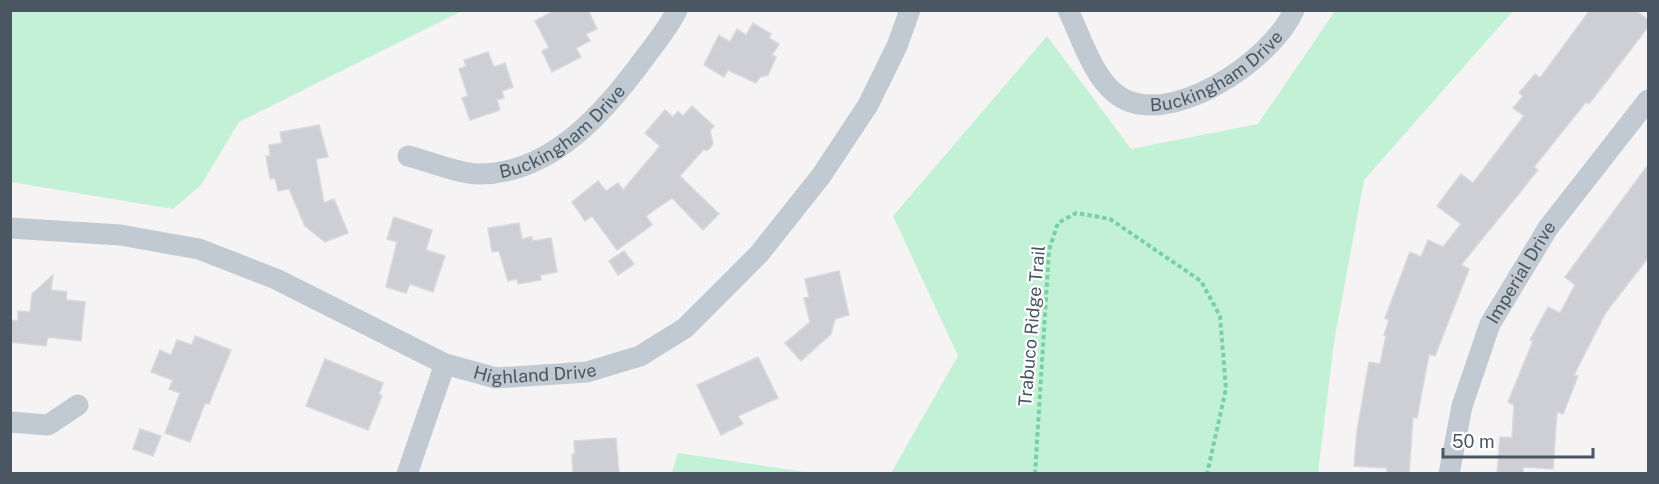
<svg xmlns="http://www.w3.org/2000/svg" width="1659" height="484" font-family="'Public Sans',sans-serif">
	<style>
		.green { fill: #c3f1d5 }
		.building { fill: #cdcfd5; stroke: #d7d9de; stroke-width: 1.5 }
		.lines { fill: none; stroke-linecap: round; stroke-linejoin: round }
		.path { stroke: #7ad0a6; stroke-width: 4; stroke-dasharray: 4.5 3; stroke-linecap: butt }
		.minor { stroke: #c1cad2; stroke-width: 21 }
		.labels { text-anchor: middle; stroke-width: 4.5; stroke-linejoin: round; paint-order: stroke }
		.street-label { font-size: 18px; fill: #4a5661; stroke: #fff }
	</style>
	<rect width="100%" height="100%" fill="#f5f3f3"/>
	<path class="green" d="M 10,11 L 11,10 L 462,11 L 239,122 L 201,185 L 173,209 L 11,182 Z
		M 1335,11 L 1513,11 L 1364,180 L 1334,342 L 1318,473 L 891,473 L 958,356 L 893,216 L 1047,36 L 1131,149 L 1258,124 Z
		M 678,453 L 812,473 L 672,473 Z"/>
	<path class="building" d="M 555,10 L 588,10 L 597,29 L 586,34 L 590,41 L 576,48 L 581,57 L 552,72 L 542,51 L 549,48 L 535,21 Z
		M 1590,10 L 1635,10 L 1648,20 L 1648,27 L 1589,104 L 1586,102 L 1534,167 L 1538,170 L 1461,265 L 1469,269 L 1435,356 L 1429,354 L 1417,418 L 1413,417 L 1409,474 L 1387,474 L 1387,468 L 1354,466 L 1357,431 L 1369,362 L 1380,364 L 1386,336 L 1384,335 L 1389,320 L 1385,318 L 1410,252 L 1421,257 L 1428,240 L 1443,247 L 1461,224 L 1437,206 L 1461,174 L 1473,183 L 1524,116 L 1513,108 L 1523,96 L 1519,93 L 1535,74 L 1540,78 Z
		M 753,23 L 771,34 L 769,38 L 779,44 L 772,55 L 776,57 L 768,75 L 760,77 L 756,83 L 728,70 L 724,77 L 704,65 L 719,35 L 730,42 L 737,29 L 746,35 Z
		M 488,52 L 494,67 L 505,63 L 513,87 L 502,91 L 504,98 L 497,100 L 500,110 L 470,120 L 462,98 L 468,96 L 459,69 L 466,66 L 464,60 Z
		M 692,106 L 714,126 L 710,131 L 713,144 L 708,150 L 703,150 L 680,176 L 719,214 L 703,230 L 672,198 L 646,216 L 652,225 L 617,250 L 592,216 L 585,221 L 572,202 L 598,181 L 606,191 L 618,183 L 623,190 L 660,146 L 645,133 L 665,110 L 673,117 L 678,111 L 683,116 Z
		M 319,125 L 328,157 L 316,159 L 324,203 L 334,199 L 348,233 L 325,242 L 305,226 L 289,189 L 278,191 L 275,178 L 270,179 L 266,156 L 270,156 L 269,145 L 282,143 L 280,132 Z
		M 1648,165 L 1648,258 L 1606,312 L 1574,375 L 1578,376 L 1563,414 L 1557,412 L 1553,469 L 1523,467 L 1523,474 L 1497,474 L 1500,437 L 1512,438 L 1514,405 L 1508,402 L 1533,341 L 1530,340 L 1548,307 L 1560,313 L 1575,285 L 1565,277 Z
		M 394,217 L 432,230 L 426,250 L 445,256 L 433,292 L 410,284 L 406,293 L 386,287 L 397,242 L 387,239 Z
		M 519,223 L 522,239 L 532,237 L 532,241 L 551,238 L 557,272 L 540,275 L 541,280 L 518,284 L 517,279 L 508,281 L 499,251 L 492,252 L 488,228 Z
		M 624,251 L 634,264 L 618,275 L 609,261 Z
		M 839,271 L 849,315 L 835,319 L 831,334 L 801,361 L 785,343 L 810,322 L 804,298 L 809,297 L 805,279 Z
		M 53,275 L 51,290 L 67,292 L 66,300 L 85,302 L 81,341 L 48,337 L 46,346 L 10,342 L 10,320 L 18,321 L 18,311 L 30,312 L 32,294 Z
		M 195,336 L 231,350 L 209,404 L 205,403 L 190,442 L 165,433 L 180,393 L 169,389 L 173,380 L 151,372 L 160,350 L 171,355 L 177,340 L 192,345 Z
		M 758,357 L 778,398 L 738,416 L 743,424 L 721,435 L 697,385 Z
		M 325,359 L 383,383 L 379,394 L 382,396 L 368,430 L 306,406 Z
		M 140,429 L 161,436 L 153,456 L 133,449 Z
		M 616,438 L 619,474 L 573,474 L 572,454 L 575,454 L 574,441 Z"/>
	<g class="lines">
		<path class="path" d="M 1035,474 L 1049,250 L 1058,223 L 1076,213 L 1110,219 L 1201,281 L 1220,316 L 1226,389 L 1207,474"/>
		<g class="minor">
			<path id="s1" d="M 1068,10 C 1081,37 1092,75 1116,94 C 1166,133 1273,60 1294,10"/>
			<path id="s2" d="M 408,156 C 428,161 459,174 479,174 C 552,174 606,111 646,56 C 657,41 669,27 677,10"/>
			<path id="s3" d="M 10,228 L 120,235 L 199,249 L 276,279 L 445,364 L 496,378 L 587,372 L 640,356 L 685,328 L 759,254 L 821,176 L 868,105 L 897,46 L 910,10"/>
			<path d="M 10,422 L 48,425 L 78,405"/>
			<path d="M 407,474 L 445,364"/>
			<path id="s4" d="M 1449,474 L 1462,406 L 1490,324 L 1548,228 L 1648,100"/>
		</g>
	</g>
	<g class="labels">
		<g class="street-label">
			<text dy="6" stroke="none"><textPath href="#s1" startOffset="210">Buckingham Drive</textPath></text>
			<text dy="6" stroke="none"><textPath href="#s2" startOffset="170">Buckingham Drive</textPath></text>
			<text dy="6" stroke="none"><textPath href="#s4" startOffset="216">Imperial Drive</textPath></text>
			<text transform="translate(1032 326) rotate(-85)" y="6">Trabuco Ridge Trail</text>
			<text dy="6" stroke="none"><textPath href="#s3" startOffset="554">Highland Drive</textPath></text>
		</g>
	</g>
	<rect width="1659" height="484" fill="none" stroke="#4a5661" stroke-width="24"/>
	<path d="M1443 448v9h150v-9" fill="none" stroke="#4a5661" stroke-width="3"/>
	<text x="1452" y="448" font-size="18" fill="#4a5661" stroke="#ffffff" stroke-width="4.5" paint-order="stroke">50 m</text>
</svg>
